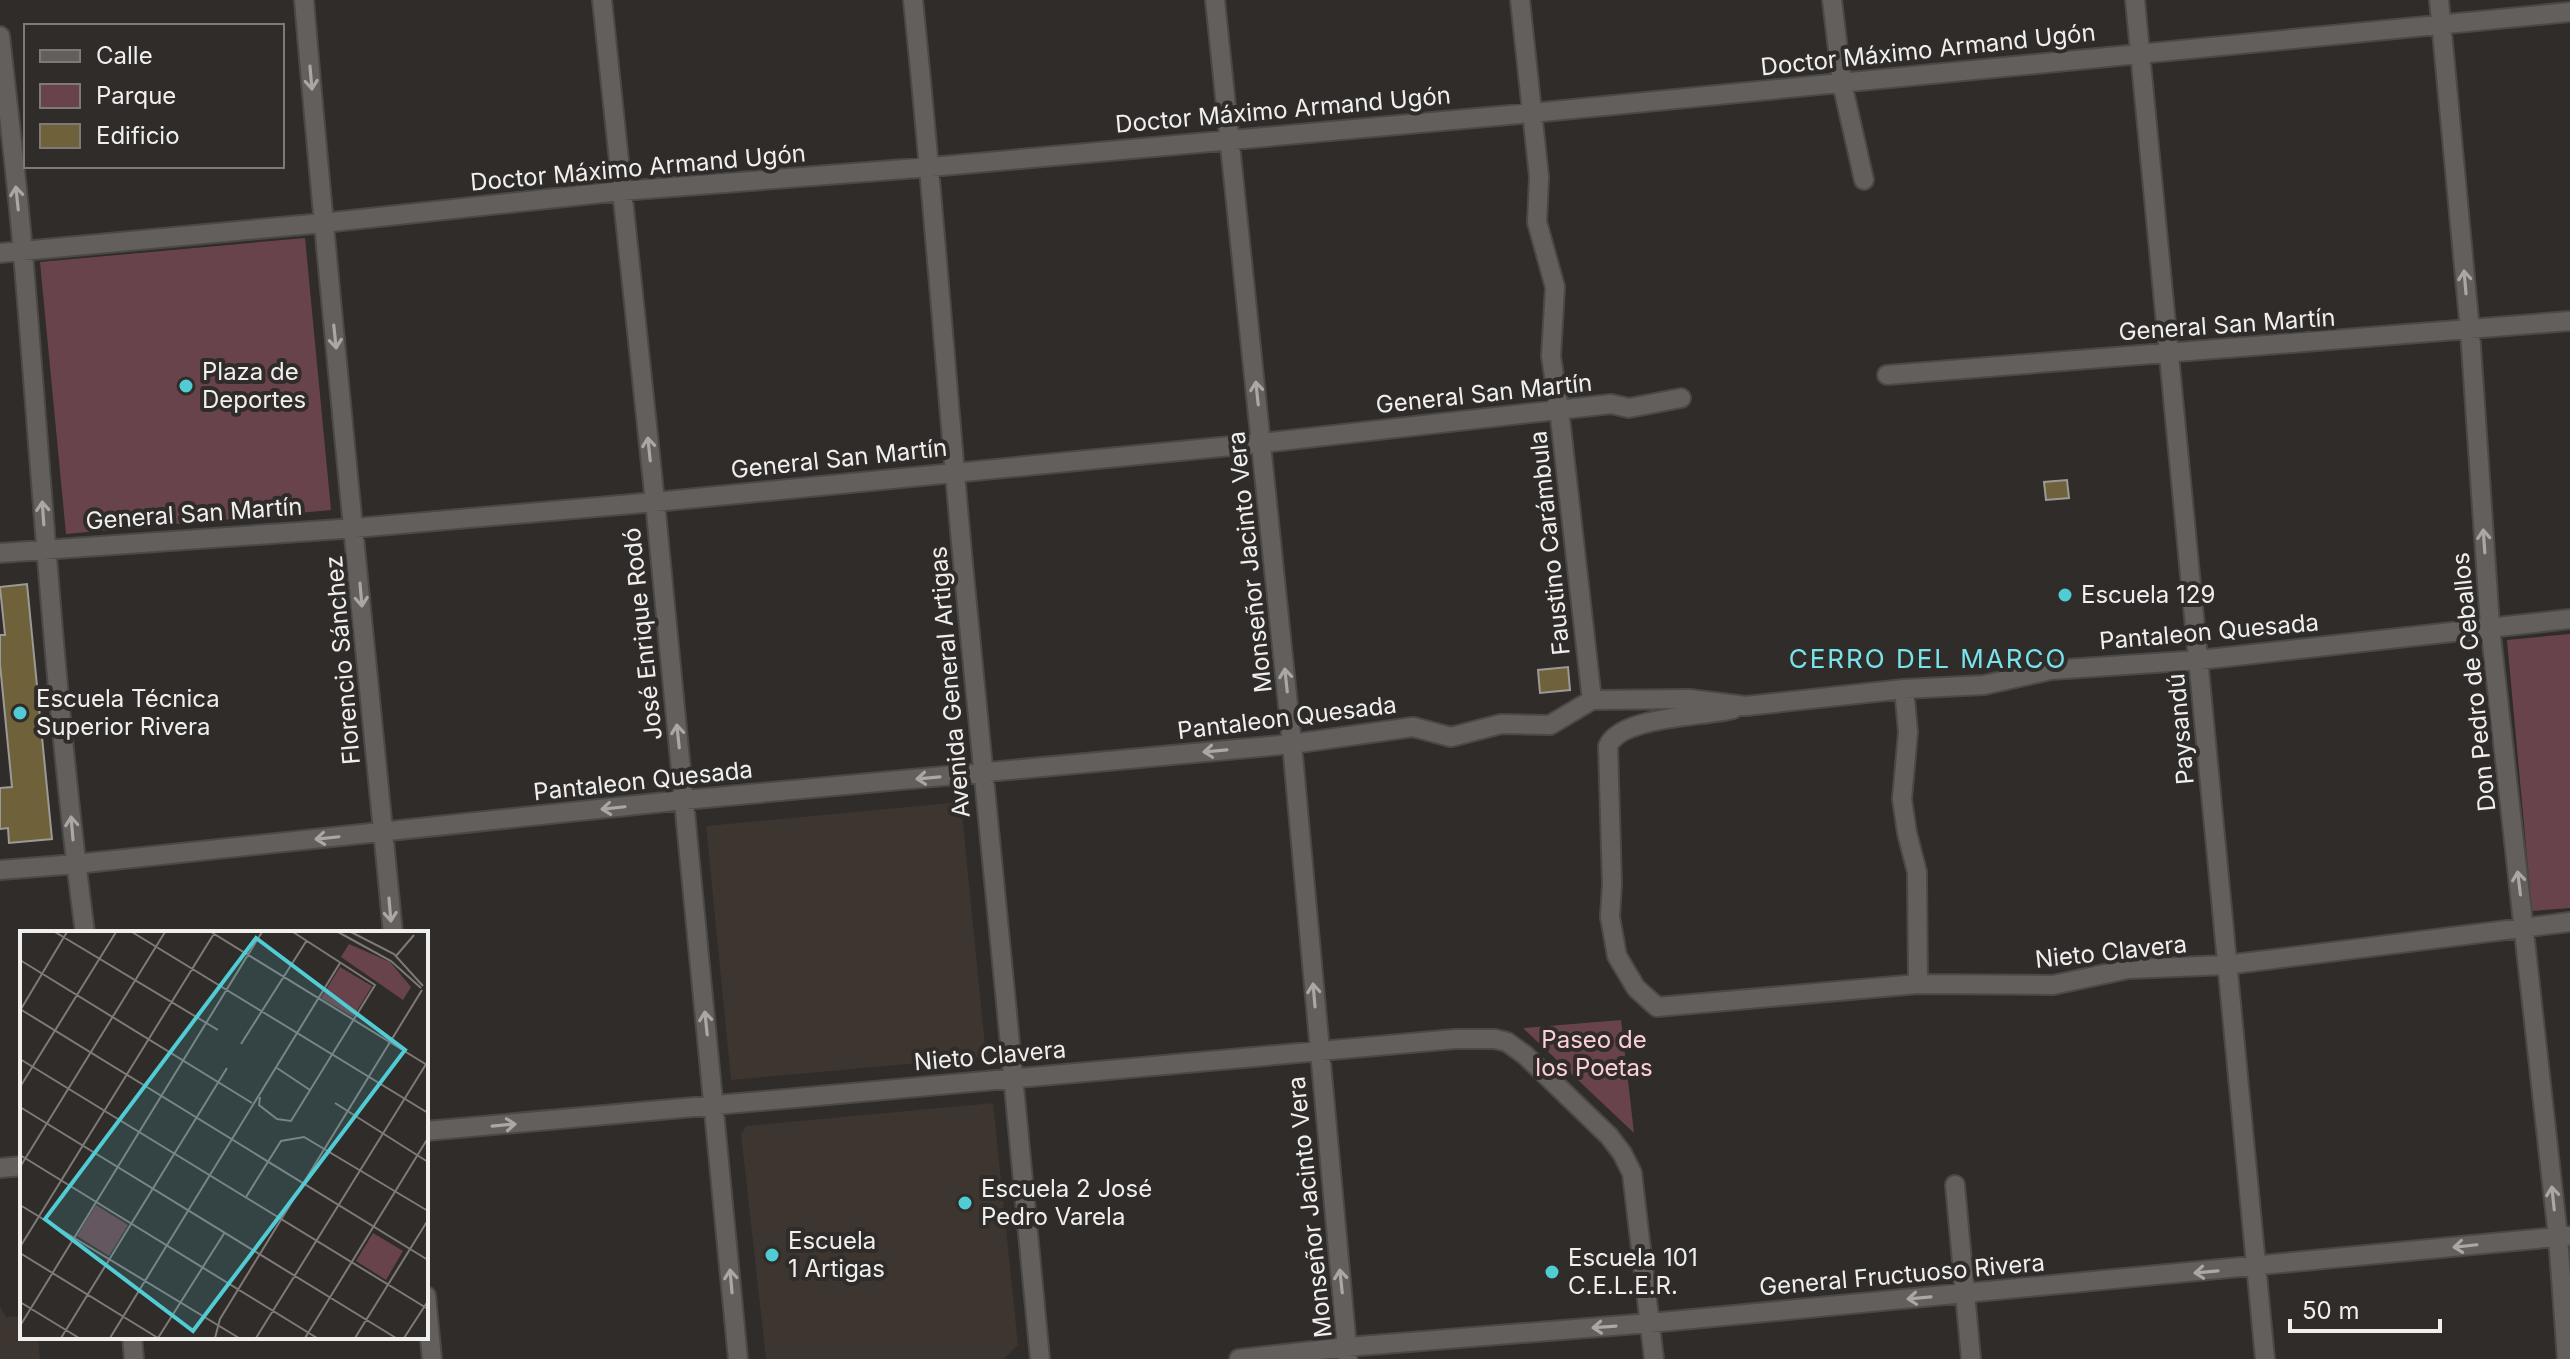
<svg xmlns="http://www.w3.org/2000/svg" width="2570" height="1359" font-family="Inter,sans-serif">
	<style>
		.built { fill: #3d352f }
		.green { fill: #69434c }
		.building { fill: #6f613a; stroke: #9b9a96; stroke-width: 2 }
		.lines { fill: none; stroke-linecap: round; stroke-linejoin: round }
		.street-casing { stroke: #4b4948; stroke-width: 22 }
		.street { stroke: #625f5c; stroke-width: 18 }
		.oneway { stroke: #aaa7a5 }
		.poi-dot { fill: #51ccd4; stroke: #2f2c2a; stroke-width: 3 }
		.labels { text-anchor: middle; stroke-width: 8; stroke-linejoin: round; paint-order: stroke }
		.street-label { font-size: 24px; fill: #f1efee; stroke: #2f2c2a }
		.poi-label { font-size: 24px; fill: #f1efee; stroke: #2f2c2a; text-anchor: start }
		.park-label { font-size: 24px; fill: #fdcfd8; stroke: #2f2c2a }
		.neighbourhood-label { font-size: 26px; letter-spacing: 2px; fill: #78e3eb; stroke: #2f2c2a }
		.inset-road { fill: none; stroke: #7d7a78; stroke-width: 2 }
		.view { fill: #51ccd4; fill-opacity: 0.15; stroke: #51ccd4; stroke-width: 4 }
		.inset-edge { fill: none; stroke: #f1efee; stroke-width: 4 }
	</style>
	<rect width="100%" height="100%" fill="#2f2c2a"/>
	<path class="built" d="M 961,802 L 986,1057 L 731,1080 L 706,826 Z
		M 993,1103 L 1018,1345 L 1004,1359 L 766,1359 L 741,1134 L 746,1126 Z
		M 0,1306 L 6,1317 L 22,1316 L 22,1337 L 38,1337 L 40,1359 L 0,1359 Z"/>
	<path class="green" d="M 305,238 L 331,510 L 66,534 L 40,262 Z
		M 2570,634 L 2570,908 L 2532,911 L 2507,640 Z
		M 1621,1020 L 1634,1133 L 1523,1028 Z"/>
	<path class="building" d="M 2067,480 L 2069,498 L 2046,500 L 2044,482 Z
		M 27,584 L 52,839 L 9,843 L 8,828 L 0,829 L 0,788 L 12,787 L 0,664 L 0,635 L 5,635 L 0,587 Z
		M 1568,667 L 1570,690 L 1540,693 L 1538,670 Z"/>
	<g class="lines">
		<g class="street-casing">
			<path id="street" d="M 304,0 C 330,311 363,622 393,933
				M 602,0 L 655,502 L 738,1359
				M 913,0 C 933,191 946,383 964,574 C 988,836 1017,1097 1040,1359
				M 1215,0 L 1292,744 L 1348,1359
				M 1520,0 L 1539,177 L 1537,222 L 1555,287 L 1551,356 L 1559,409 L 1592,700
				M 1832,0 L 1842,83 L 1864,180
				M 2135,0 L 2265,1359
				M 2439,0 L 2470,331 L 2490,626 L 2558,1237 L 2567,1359
				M 0,36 C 8,108 17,181 23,253 C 42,480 55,707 85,933
				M 0,253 L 323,223 L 621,191 L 931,167 L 1532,113 L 2570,12
				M 1887,375 L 2570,321
				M 0,553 L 355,528 L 655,502 L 1262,443 L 1611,404 L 1629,408 L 1681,398
				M 1904,689 L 1908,732 L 1902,799 L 1907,833 L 1917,872 L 1918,984
				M 1733,709 C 1702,717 1621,716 1608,746 L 1612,884 L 1610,917 L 1617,956 L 1636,988 L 1657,1007 L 1918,984 L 2053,985 L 2128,969 L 2226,965 L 2570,922
				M 0,870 L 76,864 L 684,800 L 1292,744 L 1413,727 L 1451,737 L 1501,724 L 1550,725 L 1592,700 L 1689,699 L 1746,706 L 1904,689 L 1984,685 L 2051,670 L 2199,660 L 2570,619
				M 426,1131 L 1455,1039 L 1495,1039 L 1507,1042 L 1525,1055 L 1609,1136 L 1622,1153 L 1632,1173 L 1654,1359
				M 0,1168 L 22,1166
				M 1955,1185 L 1971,1359
				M 426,1296 L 432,1359
				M 132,1337 L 134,1359
				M 1239,1359 L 1347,1347 L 1650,1323 L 2567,1236"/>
		</g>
		<use href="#street" class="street"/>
	</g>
	<defs><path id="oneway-shaft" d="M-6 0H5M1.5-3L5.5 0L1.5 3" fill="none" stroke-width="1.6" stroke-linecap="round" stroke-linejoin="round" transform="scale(2)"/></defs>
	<g class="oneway">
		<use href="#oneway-shaft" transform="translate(311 78) rotate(85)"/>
		<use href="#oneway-shaft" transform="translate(17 198) rotate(-96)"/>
		<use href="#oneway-shaft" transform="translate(2465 282) rotate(-95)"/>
		<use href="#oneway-shaft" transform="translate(335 337) rotate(84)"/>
		<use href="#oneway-shaft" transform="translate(1257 393) rotate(-96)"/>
		<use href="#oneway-shaft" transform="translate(649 449) rotate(-96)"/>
		<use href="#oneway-shaft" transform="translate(43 513) rotate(-94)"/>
		<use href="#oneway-shaft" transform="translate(2484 541) rotate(-94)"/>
		<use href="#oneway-shaft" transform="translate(361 595) rotate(85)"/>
		<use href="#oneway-shaft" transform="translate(1286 680) rotate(-96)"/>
		<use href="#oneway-shaft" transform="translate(678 736) rotate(-96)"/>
		<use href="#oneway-shaft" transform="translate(1215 751) rotate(175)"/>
		<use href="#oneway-shaft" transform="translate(928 778) rotate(175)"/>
		<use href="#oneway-shaft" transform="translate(613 808) rotate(174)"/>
		<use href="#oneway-shaft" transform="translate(72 828) rotate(-95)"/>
		<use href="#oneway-shaft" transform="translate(327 838) rotate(174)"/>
		<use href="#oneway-shaft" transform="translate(2519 883) rotate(-97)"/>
		<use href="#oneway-shaft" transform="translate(390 910) rotate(85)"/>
		<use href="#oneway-shaft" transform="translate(1314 995) rotate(-95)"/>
		<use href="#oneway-shaft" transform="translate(706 1023) rotate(-96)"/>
		<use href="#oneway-shaft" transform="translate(504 1125) rotate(-5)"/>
		<use href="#oneway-shaft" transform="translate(2553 1198) rotate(-96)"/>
		<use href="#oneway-shaft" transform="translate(2465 1246) rotate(174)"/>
		<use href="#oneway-shaft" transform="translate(2206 1272) rotate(175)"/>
		<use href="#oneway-shaft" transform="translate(731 1281) rotate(-95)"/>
		<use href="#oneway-shaft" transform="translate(1341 1281) rotate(-96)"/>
		<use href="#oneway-shaft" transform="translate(1919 1298) rotate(175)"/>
		<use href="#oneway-shaft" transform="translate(1604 1327) rotate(176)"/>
	</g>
	<g class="poi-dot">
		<circle cx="186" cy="386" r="8"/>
		<circle cx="2065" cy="595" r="8"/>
		<circle cx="20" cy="713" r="8"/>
		<circle cx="965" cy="1203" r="8"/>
		<circle cx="772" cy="1255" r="8"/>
		<circle cx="1552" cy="1272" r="8"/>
	</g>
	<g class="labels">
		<g class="street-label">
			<text transform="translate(1928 50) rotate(-6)" y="8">Doctor Máximo Armand Ugón</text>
			<text transform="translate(1283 110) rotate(-5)" y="8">Doctor Máximo Armand Ugón</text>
			<text transform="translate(638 168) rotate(-5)" y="8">Doctor Máximo Armand Ugón</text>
			<text transform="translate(2227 325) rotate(-4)" y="8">General San Martín</text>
			<text transform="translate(1484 394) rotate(-6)" y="8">General San Martín</text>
			<text transform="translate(839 459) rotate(-6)" y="8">General San Martín</text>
			<text transform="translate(194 514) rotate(-4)" y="8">General San Martín</text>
			<text transform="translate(1550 543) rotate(-96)" y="8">Faustino Carámbula</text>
			<text transform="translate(1250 562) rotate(-96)" y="8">Monseñor Jacinto Vera</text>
			<text transform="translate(2209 632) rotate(-5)" y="8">Pantaleon Quesada</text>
			<text transform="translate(643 634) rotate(-96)" y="8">José Enrique Rodó</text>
			<text transform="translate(343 660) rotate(-95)" y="8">Florencio Sánchez</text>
			<text transform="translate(950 682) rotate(-95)" y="8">Avenida General Artigas</text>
			<text transform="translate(2474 682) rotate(-96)" y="8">Don Pedro de Ceballos</text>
			<text transform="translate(1287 718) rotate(-7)" y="8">Pantaleon Quesada</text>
			<text transform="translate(2181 729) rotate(-95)" y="8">Paysandú</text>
			<text transform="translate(643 781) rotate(-6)" y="8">Pantaleon Quesada</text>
			<text transform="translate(2111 952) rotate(-6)" y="8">Nieto Clavera</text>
			<text transform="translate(990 1056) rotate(-5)" y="8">Nieto Clavera</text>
			<text transform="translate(1310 1207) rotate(-96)" y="8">Monseñor Jacinto Vera</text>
			<text transform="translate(1902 1275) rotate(-5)" y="8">General Fructuoso Rivera</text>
		</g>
		<g class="poi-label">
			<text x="202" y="380">Plaza de<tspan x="202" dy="28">Deportes</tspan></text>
			<text x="2081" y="603">Escuela 129</text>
			<text x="36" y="707">Escuela Técnica<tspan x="36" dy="28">Superior Rivera</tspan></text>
			<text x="981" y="1197">Escuela 2 José<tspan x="981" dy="28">Pedro Varela</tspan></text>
			<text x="788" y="1249">Escuela<tspan x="788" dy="28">1 Artigas</tspan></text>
			<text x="1568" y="1266">Escuela 101<tspan x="1568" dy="28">C.E.L.E.R.</tspan></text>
		</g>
		<g class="park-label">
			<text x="1594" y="1048">Paseo de<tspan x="1594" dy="28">los Poetas</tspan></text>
		</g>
		<g class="neighbourhood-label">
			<text x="1928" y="668">CERRO DEL MARCO</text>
		</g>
	</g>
	<g transform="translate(20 931)">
		<rect width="408" height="408" fill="#2f2c2a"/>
		<path d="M 329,13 L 370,31 L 391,56 L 383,69 L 321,26 ZM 320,36 L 352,55 L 333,86 L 301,67 ZM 76,274 L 108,294 L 89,325 L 57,305 ZM 353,302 L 383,320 L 366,349 L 336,330 Z" fill="#69434c"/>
		<path class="inset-road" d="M 35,1 L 198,99M 112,1 L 408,182M 191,1 L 407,134M 318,1 L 371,30 L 401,57M 331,1 L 374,23 L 403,55M 376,25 L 394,4M 0,29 L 232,172M 0,78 L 408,329M 1,78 L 47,1M 221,113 L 287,9M 0,128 L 408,378M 257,137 L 290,159M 0,156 L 96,1M 240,166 L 239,174 L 257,188 L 271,190 L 355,54 L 273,1M 315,172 L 408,231M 0,176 L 376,407M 0,224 L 297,407M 0,236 L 145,1M 226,266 L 261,210 L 284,206 L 408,280M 0,274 L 219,407M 0,316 L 195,1M 0,322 L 138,407M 0,371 L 59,407M 0,395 L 242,1M 41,407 L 207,137M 90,407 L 320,32M 138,407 L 205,301M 195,407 L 200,388 L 402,59M 236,407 L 408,130M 285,407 L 408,207M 335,407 L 408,289M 384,407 L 408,370"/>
		<path class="view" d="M 236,7 L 385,119 L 173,400 L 25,288 Z"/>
		<rect width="408" height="408" class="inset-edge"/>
	</g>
	<rect x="24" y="24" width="260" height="144" fill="#2f2c2a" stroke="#7d7a78" stroke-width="2"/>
	<rect x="40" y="50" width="40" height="12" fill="#625f5c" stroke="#7d7a78" stroke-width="2"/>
	<text x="96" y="64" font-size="24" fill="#f1efee">Calle</text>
	<rect x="40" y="84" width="40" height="24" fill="#69434c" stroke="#7d7a78" stroke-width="2"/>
	<text x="96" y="104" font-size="24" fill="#f1efee">Parque</text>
	<rect x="40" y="124" width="40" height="24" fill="#6f613a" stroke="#7d7a78" stroke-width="2"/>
	<text x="96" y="144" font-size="24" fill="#f1efee">Edificio</text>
	<path d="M2290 1319v12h150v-12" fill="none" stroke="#f1efee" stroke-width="4"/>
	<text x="2302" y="1319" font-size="24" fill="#f1efee" stroke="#2f2c2a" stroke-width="6" paint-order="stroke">50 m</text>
</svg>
